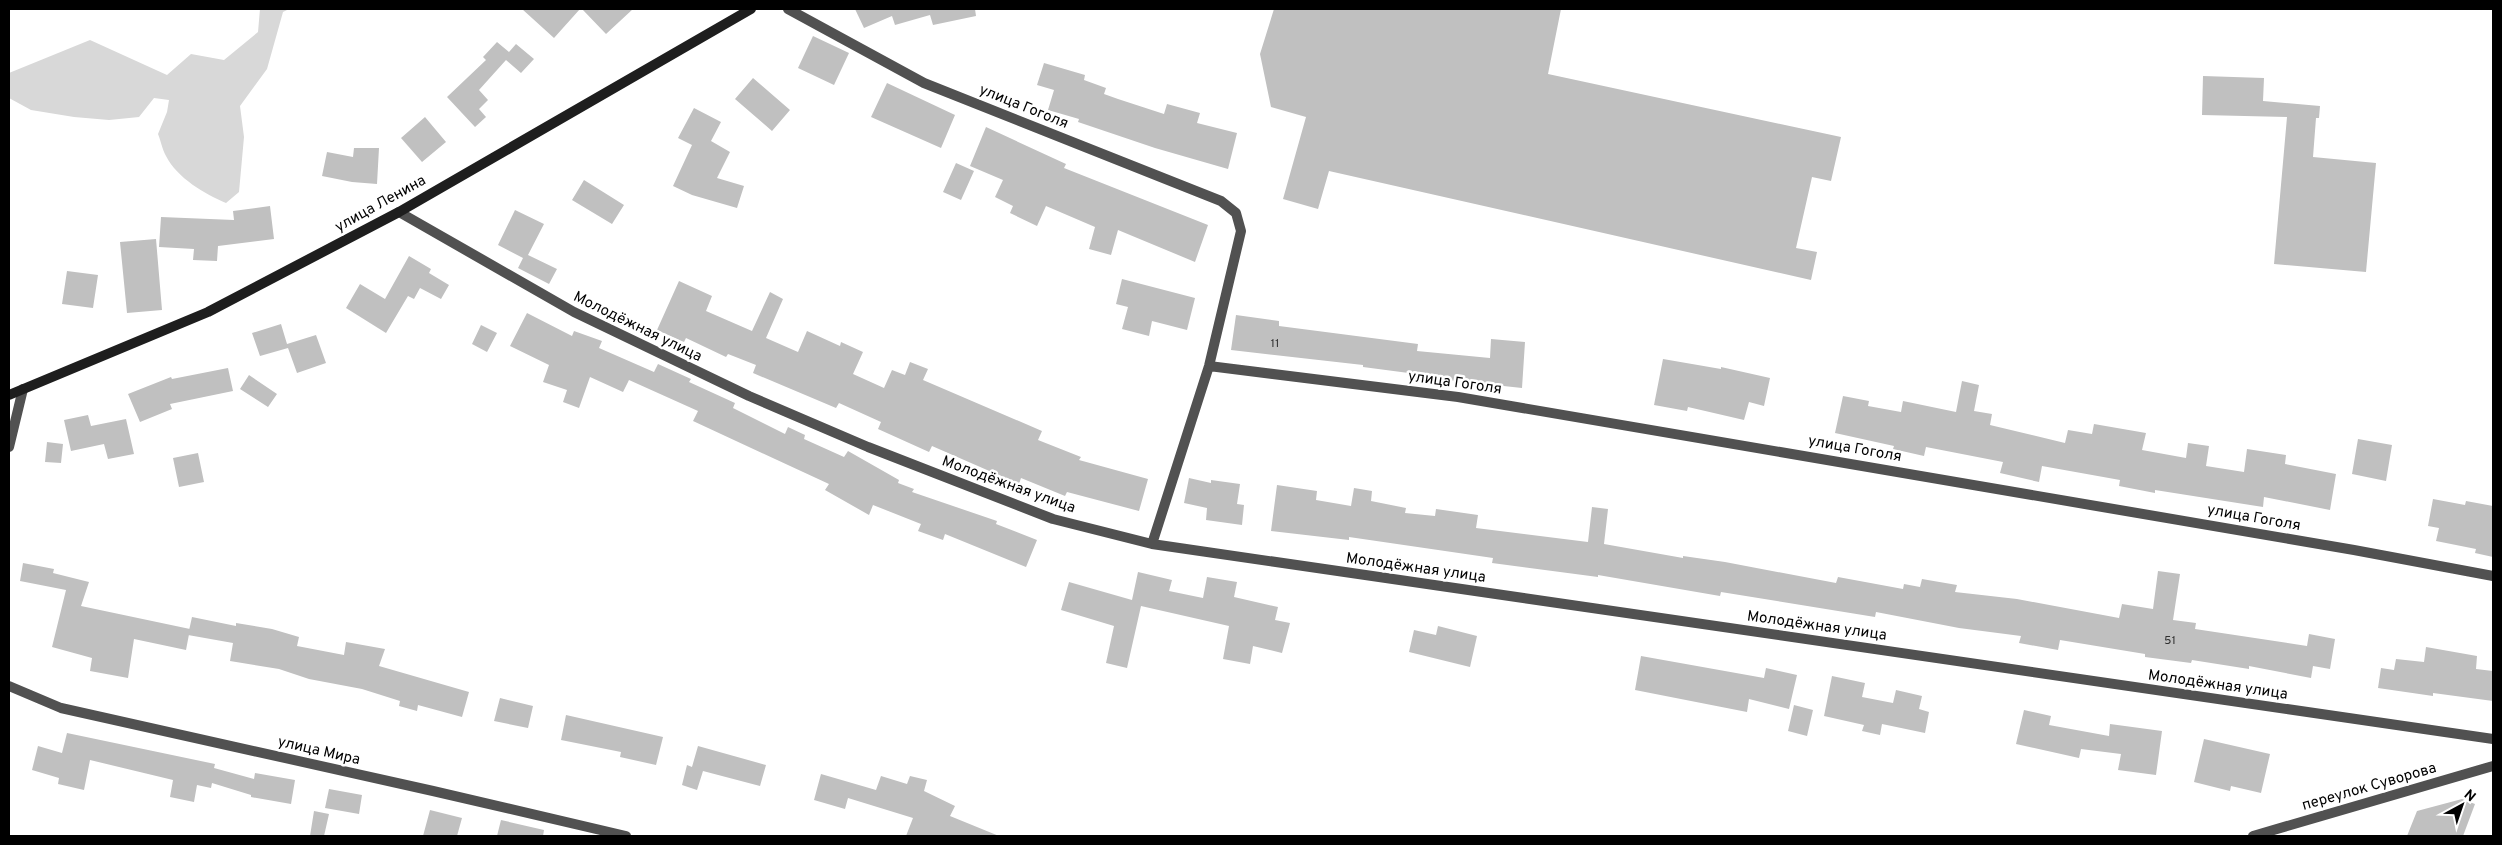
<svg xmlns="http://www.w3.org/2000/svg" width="2502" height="845" font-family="Overpass,sans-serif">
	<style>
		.green { fill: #d8d8d8 }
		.building { fill: #c0c0c0 }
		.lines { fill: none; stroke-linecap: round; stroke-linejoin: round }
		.minor { stroke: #515151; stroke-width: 10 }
		.secondary { stroke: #1e1e1e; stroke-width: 10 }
		.labels { text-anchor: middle; stroke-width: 5; stroke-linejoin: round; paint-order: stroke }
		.number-label { font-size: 12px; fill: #303030 }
		.street-label { font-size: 15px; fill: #000; stroke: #fff }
	</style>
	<rect width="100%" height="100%" fill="#fff"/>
	<path class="green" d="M 260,9 L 289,9 L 283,12 L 267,69 L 240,106 L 244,137 L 239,192 L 226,203 C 205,194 177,178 166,156 C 162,149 161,141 158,134 L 167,112 L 169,100 L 154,98 L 139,117 L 109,120 L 74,117 L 31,110 L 9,98 L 9,73 L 90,40 L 167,75 L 191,54 L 224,60 L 258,32 Z"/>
	<path class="building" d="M 522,9 L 580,9 L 554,38 Z
		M 582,9 L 633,9 L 606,34 Z
		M 855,9 L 975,9 L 976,16 L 933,25 L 930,15 L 895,25 L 892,16 L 864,28 Z
		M 1274,9 L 1561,9 L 1548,74 L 1841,137 L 1831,181 L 1812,177 L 1796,248 L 1817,252 L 1811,280 L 1329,171 L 1318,209 L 1283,199 L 1306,117 L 1271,107 L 1260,54 Z
		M 813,36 L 849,53 L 834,85 L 798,68 Z
		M 497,42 L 509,52 L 516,44 L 534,59 L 521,73 L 506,60 L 479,90 L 488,100 L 479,109 L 486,117 L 475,127 L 447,97 L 486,60 L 483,57 Z
		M 1044,63 L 1085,75 L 1084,80 L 1106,88 L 1104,94 L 1118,99 L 1164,114 L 1167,104 L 1200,113 L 1197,123 L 1237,133 L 1228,169 L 1155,148 L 1078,122 L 1079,119 L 1048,110 L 1054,90 L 1037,85 Z
		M 2203,76 L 2264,78 L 2263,101 L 2320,106 L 2319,118 L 2316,118 L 2313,157 L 2376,163 L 2366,272 L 2274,264 L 2287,117 L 2202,115 Z
		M 753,78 L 790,110 L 772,131 L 735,99 Z
		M 887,83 L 955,115 L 941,148 L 871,117 Z
		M 694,108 L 721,122 L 711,141 L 730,152 L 717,178 L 744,186 L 737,208 L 692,195 L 673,186 L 692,145 L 678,138 Z
		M 425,117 L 446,142 L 422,162 L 401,138 Z
		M 986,127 L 1066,164 L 1064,168 L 1208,225 L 1195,262 L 1118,230 L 1111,255 L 1089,249 L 1095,227 L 1046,206 L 1037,226 L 1010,213 L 1013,206 L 995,197 L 1003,180 L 970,166 Z
		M 354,148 L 379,148 L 377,184 L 352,182 L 322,176 L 327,152 L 353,157 Z
		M 956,163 L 974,171 L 961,200 L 943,192 Z
		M 584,180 L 624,205 L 612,224 L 572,200 Z
		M 270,206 L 274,239 L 218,246 L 217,261 L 193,260 L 194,249 L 159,247 L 161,217 L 234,220 L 233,211 Z
		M 515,210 L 544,224 L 528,255 L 557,269 L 549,284 L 518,268 L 523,258 L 498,245 Z
		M 156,239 L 162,310 L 127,313 L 120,242 Z
		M 409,256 L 431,269 L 429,273 L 449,285 L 441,299 L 420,288 L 414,299 L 408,296 L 386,333 L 346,308 L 360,284 L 385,299 Z
		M 67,271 L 98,275 L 93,308 L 62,304 Z
		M 1122,279 L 1195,298 L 1187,330 L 1152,321 L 1149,336 L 1122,329 L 1128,307 L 1116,304 Z
		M 679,281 L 712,296 L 706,311 L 752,331 L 770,292 L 783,299 L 766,338 L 798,352 L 807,331 L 840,346 L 841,342 L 863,352 L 853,374 L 884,388 L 892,370 L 905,375 L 910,362 L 928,369 L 923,380 L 1042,431 L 1038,440 L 1081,457 L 1079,460 L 1148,479 L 1139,511 L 1067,492 L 1065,496 L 1021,478 L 1019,484 L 932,446 L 929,452 L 878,429 L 881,422 L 839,403 L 836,408 L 753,373 L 756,365 L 728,354 L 726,357 L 686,338 L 684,342 L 657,330 Z
		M 527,313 L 572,336 L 574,331 L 602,341 L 599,348 L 654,372 L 658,364 L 691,379 L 689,382 L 735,403 L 733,408 L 785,434 L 788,427 L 805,435 L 804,439 L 844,457 L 848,451 L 899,480 L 898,483 L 914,489 L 912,492 L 997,521 L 996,524 L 1037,540 L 1026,567 L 945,534 L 943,540 L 918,531 L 921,524 L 873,505 L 869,515 L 825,490 L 829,484 L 693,421 L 698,411 L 629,380 L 623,392 L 590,377 L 579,408 L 563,402 L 567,390 L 543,382 L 549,365 L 510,346 Z
		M 1236,315 L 1279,321 L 1279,326 L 1418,344 L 1417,351 L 1490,358 L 1491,339 L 1525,342 L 1522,388 L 1439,379 L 1439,377 L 1363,367 L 1363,365 L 1231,350 Z
		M 281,324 L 287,344 L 316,335 L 326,363 L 297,373 L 288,348 L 260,356 L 252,333 Z
		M 481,325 L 497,333 L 487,352 L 472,344 Z
		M 1663,359 L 1721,369 L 1721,367 L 1770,378 L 1764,406 L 1749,402 L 1744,420 L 1688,407 L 1687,411 L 1654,405 Z
		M 228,368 L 233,391 L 170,404 L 172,409 L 140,422 L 128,394 L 171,377 L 172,379 Z
		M 249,375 L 277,394 L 268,407 L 240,389 Z
		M 1962,381 L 1979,385 L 1974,411 L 1992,414 L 1990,425 L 2065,443 L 2068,430 L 2092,434 L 2094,424 L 2146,433 L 2142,450 L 2186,458 L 2188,443 L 2209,446 L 2206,466 L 2244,472 L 2247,449 L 2286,455 L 2285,464 L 2336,474 L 2330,510 L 2264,497 L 2263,507 L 2155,490 L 2155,493 L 2119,486 L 2120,480 L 2042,466 L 2039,482 L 2000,473 L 2003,462 L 1926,447 L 1924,456 L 1893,449 L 1894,446 L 1835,433 L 1843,396 L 1869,401 L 1868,406 L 1901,412 L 1903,401 L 1956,412 Z
		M 88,415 L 91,426 L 126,419 L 134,454 L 108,459 L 104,444 L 71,451 L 64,420 Z
		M 2358,439 L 2392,445 L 2386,481 L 2352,474 Z
		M 47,442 L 63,444 L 61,463 L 45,462 Z
		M 198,453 L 204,482 L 179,487 L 173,458 Z
		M 1189,478 L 1211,483 L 1211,480 L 1240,484 L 1237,504 L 1244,505 L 1242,525 L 1206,520 L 1207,508 L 1184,503 Z
		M 1277,485 L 1317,491 L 1316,500 L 1351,506 L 1354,488 L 1372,491 L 1371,501 L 1406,508 L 1405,513 L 1435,516 L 1436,509 L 1478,515 L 1476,528 L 1588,542 L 1592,507 L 1608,509 L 1604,544 L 1683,558 L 1683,556 L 1725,562 L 1836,583 L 1838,577 L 1903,589 L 1904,584 L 1920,587 L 1922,579 L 1957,585 L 1955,592 L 2017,599 L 2119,618 L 2122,604 L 2153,609 L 2158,571 L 2180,574 L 2173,620 L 2196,623 L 2195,629 L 2307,646 L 2309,634 L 2335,639 L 2330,669 L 2313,666 L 2311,678 L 2249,666 L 2249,669 L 2192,660 L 2191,663 L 2145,657 L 2145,654 L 2060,640 L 2058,650 L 2019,643 L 2021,636 L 1959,628 L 1876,612 L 1875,617 L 1721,592 L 1720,596 L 1598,575 L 1598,577 L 1492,563 L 1493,558 L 1349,537 L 1349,540 L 1271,531 Z
		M 2433,499 L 2465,505 L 2466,501 L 2493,506 L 2493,557 L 2475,553 L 2476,549 L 2436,541 L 2439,528 L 2428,526 Z
		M 23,563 L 54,569 L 53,573 L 89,582 L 81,606 L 190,629 L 186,650 L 134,639 L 128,678 L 90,671 L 92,658 L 52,647 L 66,590 L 20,581 Z
		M 1138,572 L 1172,580 L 1169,591 L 1203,598 L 1207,577 L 1237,582 L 1234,597 L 1278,607 L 1275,620 L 1290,623 L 1282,653 L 1253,646 L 1250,664 L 1223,659 L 1229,626 L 1141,606 L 1127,668 L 1106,663 L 1114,626 L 1061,610 L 1069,582 L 1132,600 Z
		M 192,617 L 236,626 L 236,623 L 272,629 L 299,637 L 297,646 L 344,655 L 346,642 L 385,649 L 379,666 L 469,692 L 462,717 L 418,705 L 417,711 L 399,706 L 400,701 L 362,689 L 309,679 L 279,669 L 230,661 L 233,643 L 188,635 Z
		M 1438,626 L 1477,636 L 1470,667 L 1409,652 L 1414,630 L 1436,635 Z
		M 2426,647 L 2477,656 L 2476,669 L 2493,671 L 2493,701 L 2433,693 L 2433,696 L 2378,688 L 2381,668 L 2394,670 L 2396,659 L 2424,662 Z
		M 1641,656 L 1764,678 L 1766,668 L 1797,675 L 1789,709 L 1749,699 L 1747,712 L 1635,690 Z
		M 1832,676 L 1865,683 L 1862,697 L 1893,703 L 1896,690 L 1922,696 L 1919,709 L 1929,712 L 1925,733 L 1882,724 L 1880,735 L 1862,731 L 1864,725 L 1824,716 Z
		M 500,698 L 533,706 L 528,728 L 494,721 Z
		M 1794,705 L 1813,710 L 1807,736 L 1788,731 Z
		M 2024,710 L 2051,716 L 2049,725 L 2109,736 L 2110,724 L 2162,731 L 2156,775 L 2118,770 L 2121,754 L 2081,749 L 2079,758 L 2016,744 Z
		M 566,715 L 663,737 L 656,765 L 620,757 L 621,752 L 561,740 Z
		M 67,733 L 215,764 L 214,768 L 254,779 L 255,773 L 295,780 L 291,804 L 251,797 L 251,795 L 212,783 L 211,788 L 197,785 L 194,802 L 170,797 L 173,780 L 90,760 L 84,790 L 58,784 L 59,778 L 32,770 L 38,746 L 62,753 Z
		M 2204,739 L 2270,754 L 2261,793 L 2231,786 L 2230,791 L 2194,782 Z
		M 698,746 L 766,765 L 760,786 L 703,771 L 697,790 L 682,785 L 687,765 L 692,767 Z
		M 821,774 L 876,790 L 881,776 L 907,784 L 910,776 L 927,780 L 924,791 L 955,806 L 950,816 L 999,836 L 906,836 L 913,818 L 848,798 L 845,809 L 814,800 Z
		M 329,789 L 362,795 L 359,814 L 325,808 Z
		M 2462,799 L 2475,804 L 2463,836 L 2407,836 L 2417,811 Z
		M 430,810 L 462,818 L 457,836 L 423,836 Z
		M 314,811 L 329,814 L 324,836 L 310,836 Z
		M 501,820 L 544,830 L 543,836 L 497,836 Z"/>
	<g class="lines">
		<path class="minor" d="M 788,9 L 924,83 L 1221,201 L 1236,213 L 1241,231 L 1209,366 L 1152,544
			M 399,212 L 574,312 L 749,396 L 868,447 L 1053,519 L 1152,544 L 2493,739
			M 1209,366 L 1458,397 L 2354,550 L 2493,576
			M 9,447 L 23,389
			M 9,686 L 61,708 L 433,791 L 626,836
			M 2253,836 L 2493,766"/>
		<path class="secondary" d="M 9,395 L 208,312 L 399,212 L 751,9"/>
	</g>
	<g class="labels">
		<g class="number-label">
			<text x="1275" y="347">11</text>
			<text x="2170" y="644">51</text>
		</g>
		<g class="street-label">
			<text transform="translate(1024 106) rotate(22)" y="5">улица Гоголя</text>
			<text transform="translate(380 203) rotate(-29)" y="5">улица Ленина</text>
			<text transform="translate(638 326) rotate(26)" y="5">Молодёжная улица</text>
			<text transform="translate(1455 382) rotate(8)" y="5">улица Гоголя</text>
			<text transform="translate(1855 448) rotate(10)" y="5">улица Гоголя</text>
			<text transform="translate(1009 484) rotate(20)" y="5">Молодёжная улица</text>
			<text transform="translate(2254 517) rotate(10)" y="5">улица Гоголя</text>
			<text transform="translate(1416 567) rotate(8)" y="5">Молодёжная улица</text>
			<text transform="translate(1817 625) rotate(8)" y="5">Молодёжная улица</text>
			<text transform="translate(2218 684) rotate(8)" y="5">Молодёжная улица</text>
			<text transform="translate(319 750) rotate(13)" y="5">улица Мира</text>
			<text transform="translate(2369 786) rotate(-16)" y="5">переулок Суворова</text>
		</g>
	</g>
	<rect width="2502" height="845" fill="none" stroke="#000000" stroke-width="20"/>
	<g transform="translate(2462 805) rotate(40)" stroke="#ffffff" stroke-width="4" paint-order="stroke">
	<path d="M0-4L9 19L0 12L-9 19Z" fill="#000000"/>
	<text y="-8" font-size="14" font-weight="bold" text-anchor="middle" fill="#000000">N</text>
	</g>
</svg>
